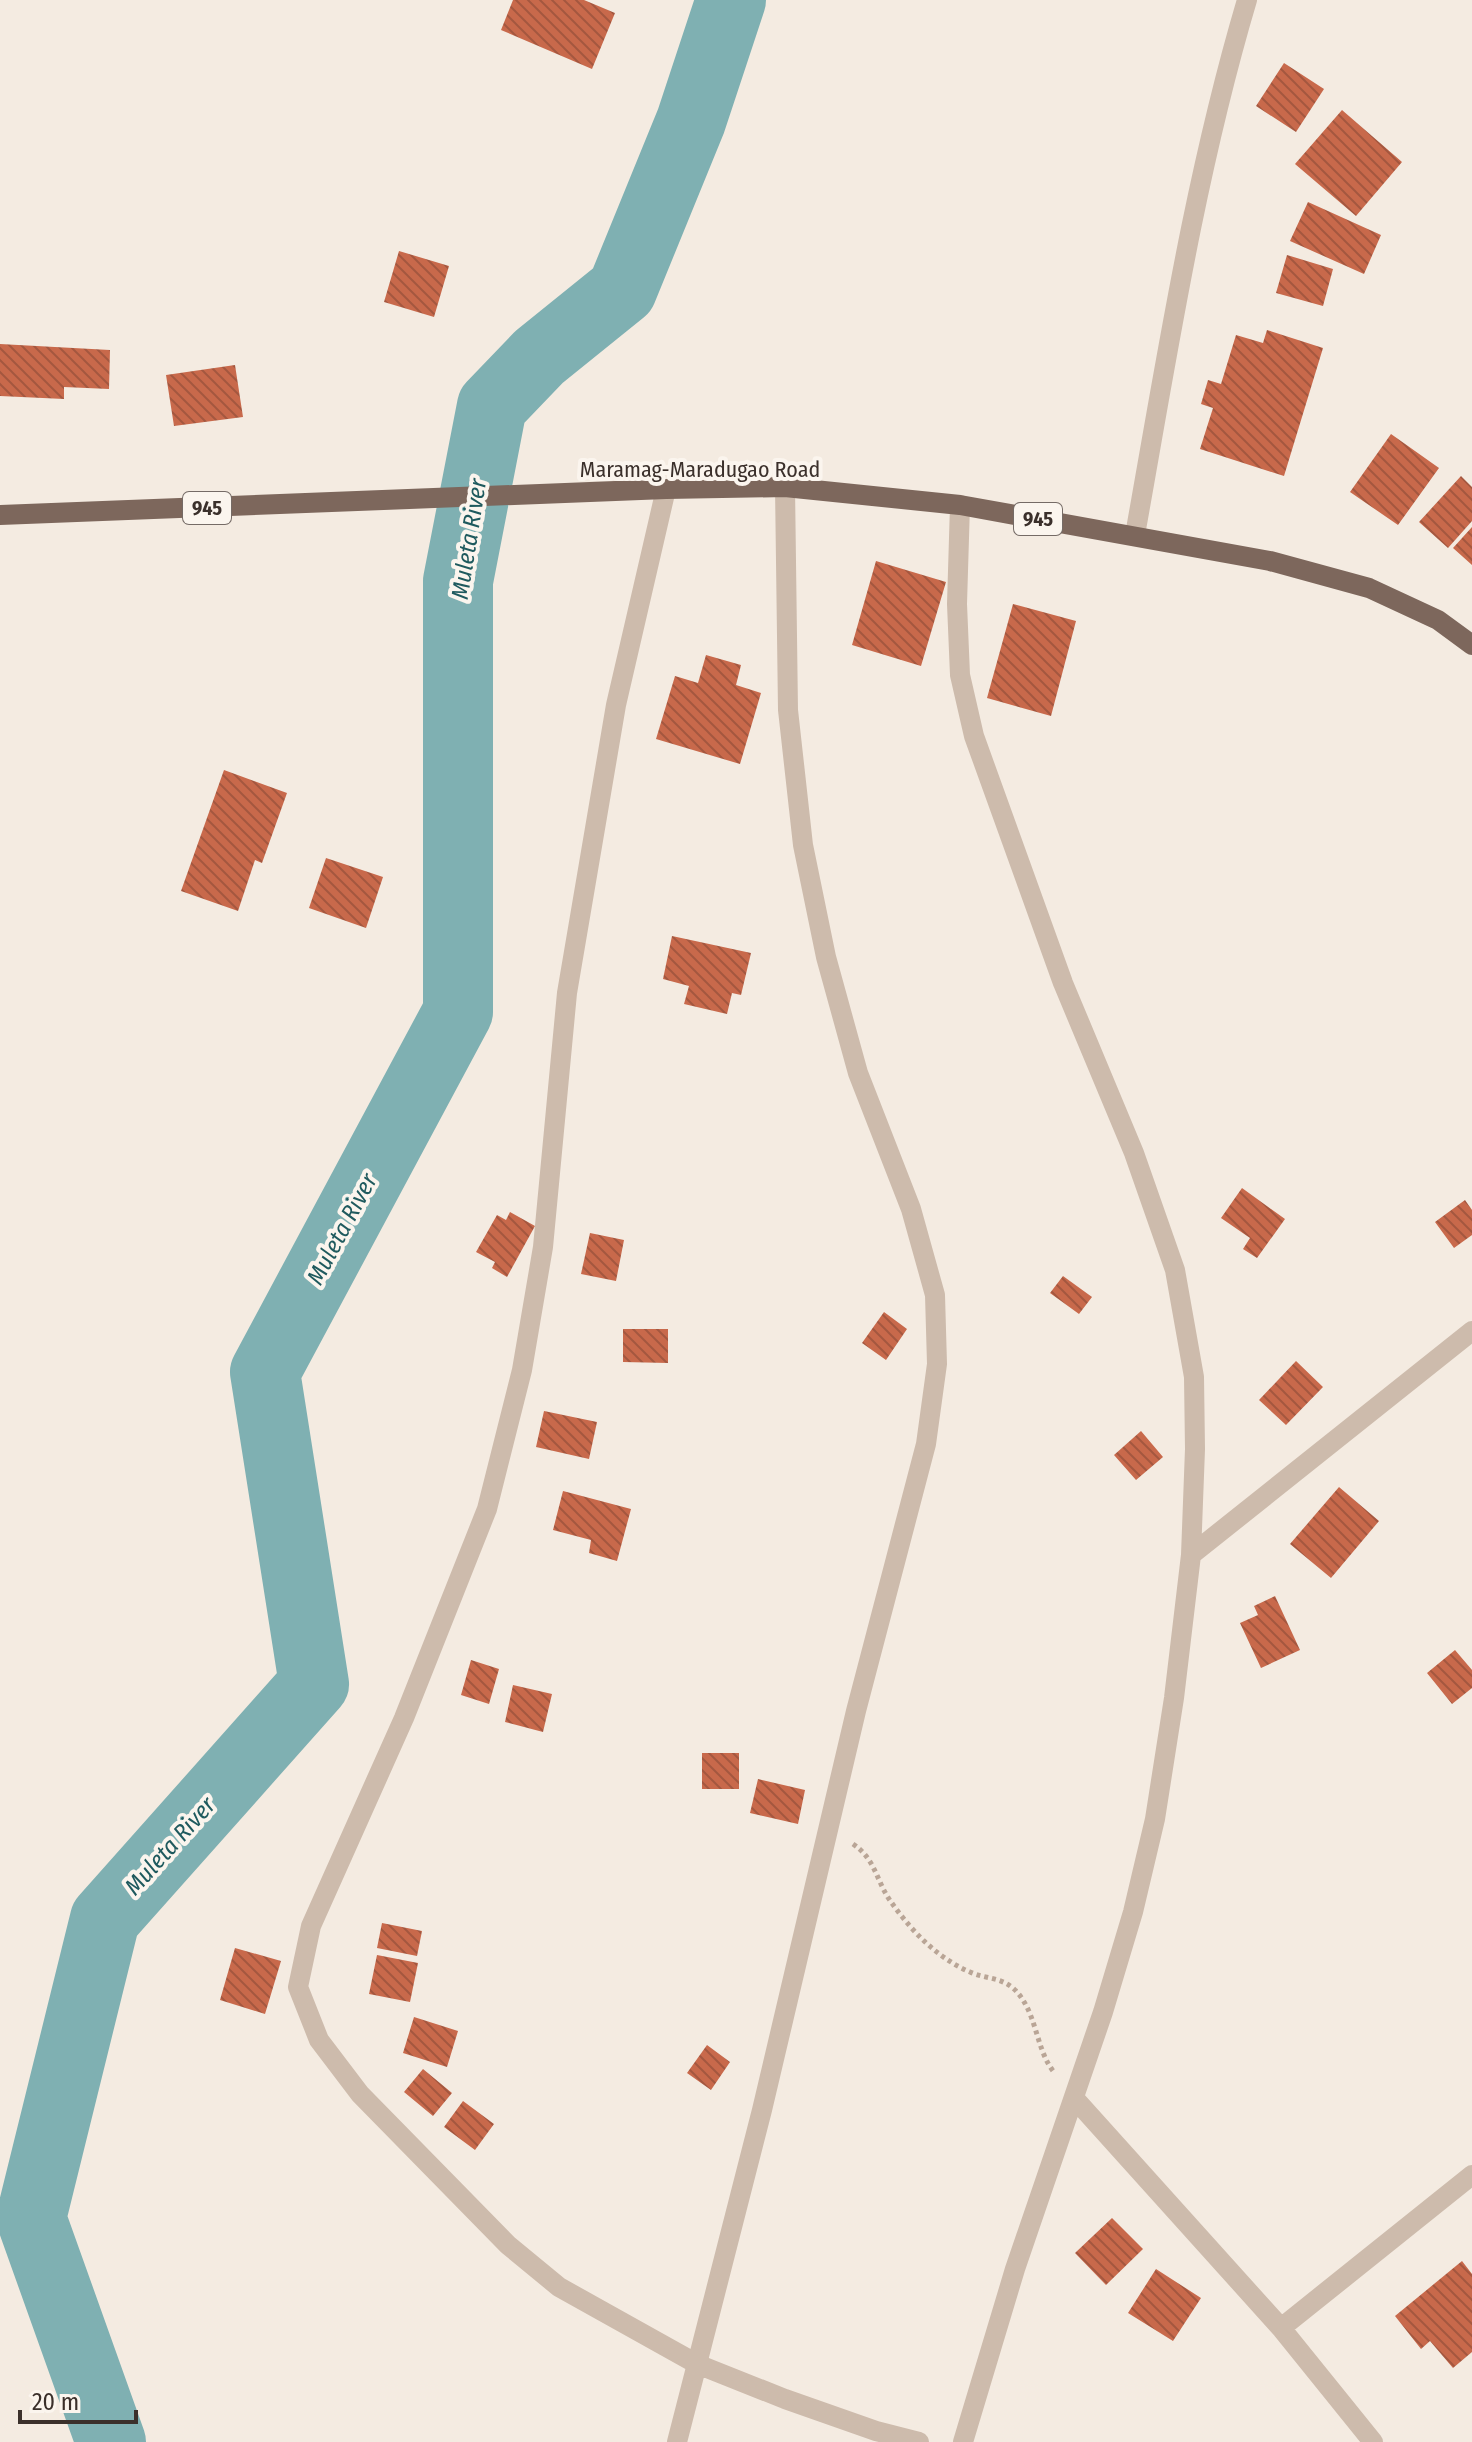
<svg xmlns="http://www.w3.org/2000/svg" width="1472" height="2442" font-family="'Fira Sans Condensed',sans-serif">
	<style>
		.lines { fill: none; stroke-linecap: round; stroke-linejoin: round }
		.river { stroke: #7fb0b2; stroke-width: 70 }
		.building { fill: url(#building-back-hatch) }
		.path { stroke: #b9a596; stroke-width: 5; stroke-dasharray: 4 4; stroke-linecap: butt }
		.minor { stroke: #cdbbac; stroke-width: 20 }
		.major { stroke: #7d675c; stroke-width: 20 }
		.labels { text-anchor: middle; stroke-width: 8; stroke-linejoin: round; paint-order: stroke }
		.shield { fill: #fbf5ee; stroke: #756b66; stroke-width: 2 }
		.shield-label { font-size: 20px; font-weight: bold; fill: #3b302b }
		.street-label { font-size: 22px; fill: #3b302b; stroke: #fbf5ee }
		.water-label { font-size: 24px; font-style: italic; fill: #1f5a5e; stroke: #fbf5ee }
	</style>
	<defs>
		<pattern id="building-back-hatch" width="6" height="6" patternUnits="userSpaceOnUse" patternTransform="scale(2)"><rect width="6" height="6" fill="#c8694b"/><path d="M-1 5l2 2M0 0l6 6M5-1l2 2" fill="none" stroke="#a4573f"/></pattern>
	</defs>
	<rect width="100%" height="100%" fill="#f4ebe1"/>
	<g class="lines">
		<path class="river" d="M 111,2442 L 31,2218 L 105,1919 L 314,1684 L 265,1372 L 458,1012 L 458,581 L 492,406 L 539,357 L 622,290 L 691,121 L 731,0"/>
	</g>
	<path class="building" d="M 513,0 L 584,0 L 615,13 L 592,69 L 501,30 Z
		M 1284,63 L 1324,89 L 1296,132 L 1256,106 Z
		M 1342,110 L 1402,162 L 1356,216 L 1295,164 Z
		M 1308,202 L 1381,235 L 1364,274 L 1290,241 Z
		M 399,251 L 449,266 L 434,317 L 384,302 Z
		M 1287,255 L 1333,269 L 1323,306 L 1276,293 Z
		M 1267,330 L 1323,348 L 1284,476 L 1200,449 L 1213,408 L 1201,404 L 1208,380 L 1221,384 L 1236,335 L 1263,343 Z
		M 0,344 L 110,350 L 109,389 L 64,387 L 64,399 L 0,396 Z
		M 235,365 L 243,417 L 174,426 L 166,375 Z
		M 1391,434 L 1439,468 L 1398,525 L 1350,492 Z
		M 1461,476 L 1472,487 L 1472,521 L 1448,548 L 1419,522 Z
		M 1472,527 L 1472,565 L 1453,548 Z
		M 876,561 L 946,582 L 921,666 L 852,645 Z
		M 1013,604 L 1076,621 L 1051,716 L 987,698 Z
		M 706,655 L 741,665 L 736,685 L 761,693 L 740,764 L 656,739 L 675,676 L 698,683 Z
		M 224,770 L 287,793 L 262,863 L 255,860 L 238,911 L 181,891 Z
		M 326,858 L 383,877 L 366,928 L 309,908 Z
		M 672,936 L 751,953 L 741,995 L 732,993 L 727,1014 L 684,1004 L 689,986 L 663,979 Z
		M 1242,1188 L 1285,1219 L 1257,1258 L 1243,1249 L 1250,1238 L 1221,1218 Z
		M 1465,1200 L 1472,1210 L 1472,1235 L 1454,1248 L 1435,1222 Z
		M 510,1212 L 535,1226 L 507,1277 L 492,1268 L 495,1262 L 476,1252 L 497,1215 L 506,1220 Z
		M 590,1233 L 624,1240 L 616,1281 L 581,1274 Z
		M 1063,1276 L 1092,1297 L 1079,1314 L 1050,1293 Z
		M 884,1312 L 907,1329 L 886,1360 L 862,1343 Z
		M 623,1329 L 668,1329 L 668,1363 L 623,1362 Z
		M 1296,1361 L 1323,1387 L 1286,1425 L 1259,1400 Z
		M 544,1411 L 597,1422 L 589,1459 L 536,1447 Z
		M 1141,1431 L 1163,1457 L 1136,1480 L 1114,1455 Z
		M 1339,1487 L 1379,1521 L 1331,1578 L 1290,1544 Z
		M 563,1491 L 631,1509 L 617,1561 L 589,1553 L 591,1540 L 553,1530 Z
		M 1275,1596 L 1300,1650 L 1261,1668 L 1240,1623 L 1258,1615 L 1254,1606 Z
		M 1455,1650 L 1472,1670 L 1472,1688 L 1452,1704 L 1427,1673 Z
		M 471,1660 L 499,1669 L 489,1704 L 461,1695 Z
		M 513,1685 L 552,1694 L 543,1732 L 505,1722 Z
		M 702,1753 L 739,1753 L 739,1789 L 702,1789 Z
		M 758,1779 L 805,1790 L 798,1824 L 750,1813 Z
		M 382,1923 L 422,1931 L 417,1956 L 377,1948 Z
		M 235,1948 L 281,1961 L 265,2014 L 220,2000 Z
		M 377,1955 L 418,1963 L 410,2002 L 369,1994 Z
		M 414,2017 L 458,2031 L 447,2067 L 403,2053 Z
		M 707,2045 L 730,2062 L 711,2090 L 687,2073 Z
		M 423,2069 L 452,2093 L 433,2116 L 404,2092 Z
		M 463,2101 L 494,2124 L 475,2150 L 444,2127 Z
		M 1112,2218 L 1143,2249 L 1106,2285 L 1075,2253 Z
		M 1462,2261 L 1472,2274 L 1472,2352 L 1453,2368 L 1430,2341 L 1421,2349 L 1395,2316 Z
		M 1156,2269 L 1201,2298 L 1173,2341 L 1128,2313 Z"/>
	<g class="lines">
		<path class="path" d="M 853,1844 C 875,1859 876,1879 889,1899 C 898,1912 909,1926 920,1937 C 934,1951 951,1964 970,1972 C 985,1979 1001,1977 1014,1989 C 1037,2011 1035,2047 1053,2071"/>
		<path class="minor" d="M 666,489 L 616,705 L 567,993 L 543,1247 L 522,1370 L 487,1509 L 404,1718 L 311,1926 L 298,1987 L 319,2040 L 360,2094 L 508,2245 L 559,2287 L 697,2364 L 785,2399 L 876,2431 L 919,2442
			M 960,505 L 957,604 L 960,675 L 974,736 L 1063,983 L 1134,1153 L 1175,1270 L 1194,1377 L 1195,1449 L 1191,1555 L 1174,1698 L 1155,1819 L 1133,1912 L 1103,2012 L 1015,2269 L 963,2442
			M 1135,535 C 1167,356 1195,175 1247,0
			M 1191,1555 L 1472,1331
			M 1074,2098 L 1281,2328 L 1373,2442
			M 1281,2328 L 1472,2175
			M 677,2442 L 762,2110 L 856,1711 L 926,1444 L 937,1364 L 935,1295 L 911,1209 L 858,1073 L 826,957 L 803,845 L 788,710 L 785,487"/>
		<path class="major" d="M 0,515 L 666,489 L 785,487 L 960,505 L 1270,561 L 1369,588 L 1438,620 L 1472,645"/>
	</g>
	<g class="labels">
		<g class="shield">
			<rect x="183" y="492" width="48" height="32" rx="6"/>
			<rect x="1014" y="503" width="48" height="32" rx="6"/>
		</g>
		<g class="shield-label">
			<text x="207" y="515">945</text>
			<text x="1038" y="526">945</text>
		</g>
		<g class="street-label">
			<text x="700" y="477">Maramag-Maradugao Road</text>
		</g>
		<g class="water-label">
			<text transform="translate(469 539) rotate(-81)" y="8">Muleta River</text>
			<text transform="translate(342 1229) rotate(-62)" y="8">Muleta River</text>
			<text transform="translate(170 1846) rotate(-48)" y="8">Muleta River</text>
		</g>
	</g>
	<path d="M20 2410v12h116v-12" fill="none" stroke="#3b302b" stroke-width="4"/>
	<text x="32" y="2410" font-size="24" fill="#3b302b" stroke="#fbf5ee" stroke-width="6" paint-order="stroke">20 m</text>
</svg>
